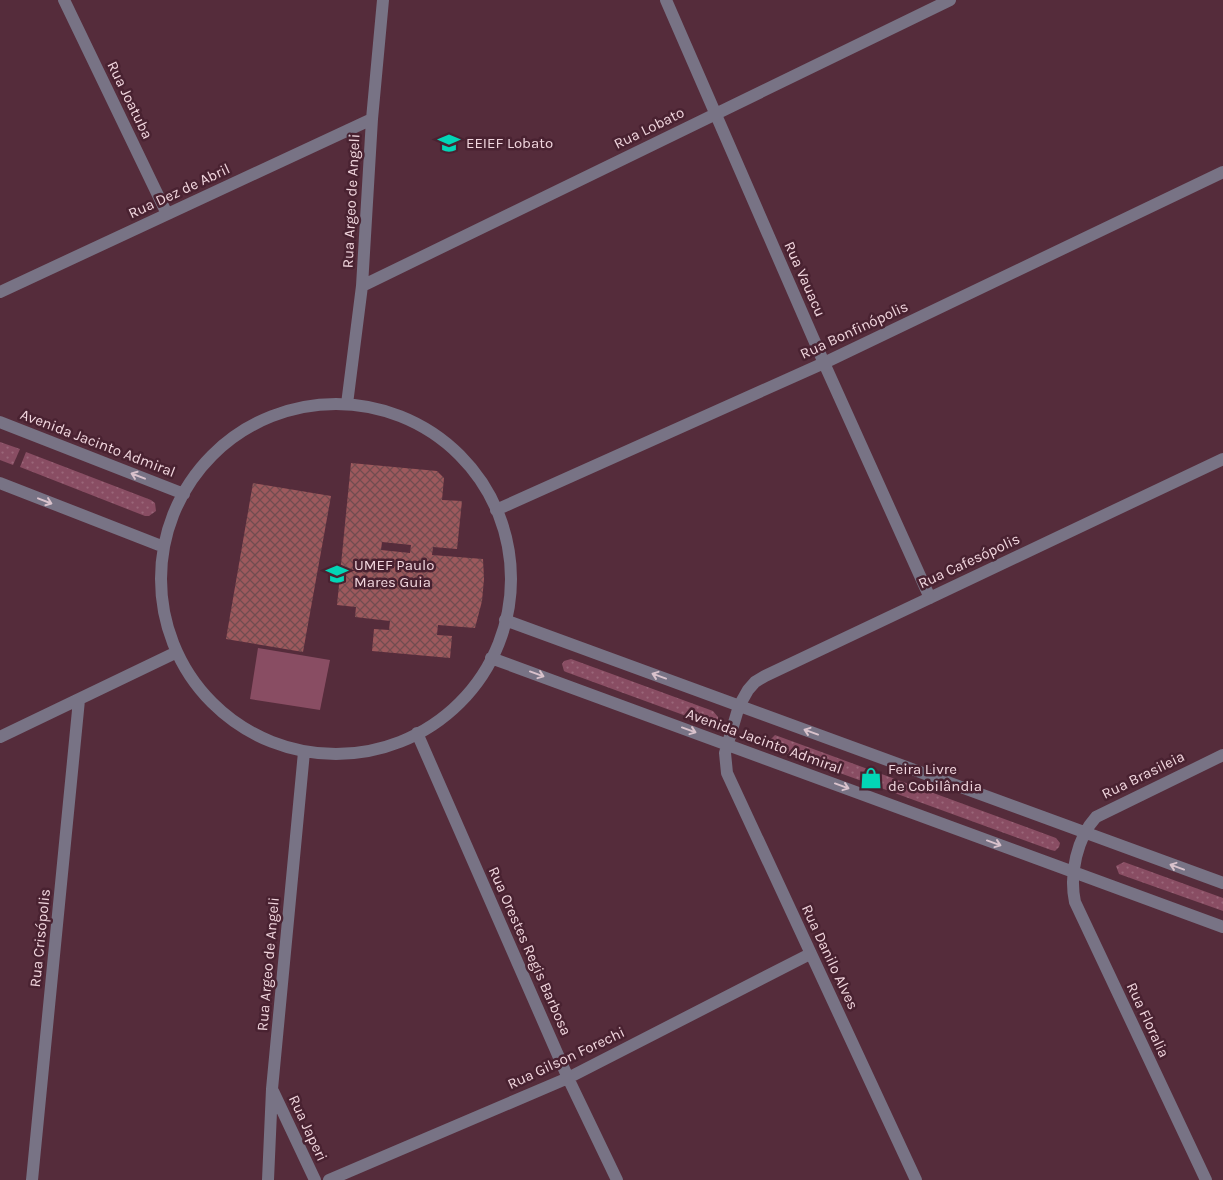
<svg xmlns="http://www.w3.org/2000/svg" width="1223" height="1180" font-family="Karla,sans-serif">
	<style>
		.grass { fill: #894d63 }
		.garden { fill: url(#garden-dots) }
		.building { fill: url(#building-cross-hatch); fill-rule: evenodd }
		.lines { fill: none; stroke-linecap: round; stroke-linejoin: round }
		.minor { stroke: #787385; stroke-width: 12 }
		.oneway { stroke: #d9c2cc }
		.labels { text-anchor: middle; stroke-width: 5; stroke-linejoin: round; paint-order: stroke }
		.street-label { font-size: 15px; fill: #f1d6de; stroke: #492231 }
		.poi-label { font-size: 15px; fill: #f1d6de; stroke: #492231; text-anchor: start }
	</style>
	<defs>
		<pattern id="garden-dots" width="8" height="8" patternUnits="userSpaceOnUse" patternTransform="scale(1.25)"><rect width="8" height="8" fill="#894d63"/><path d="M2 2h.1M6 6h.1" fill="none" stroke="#9a6679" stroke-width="1.8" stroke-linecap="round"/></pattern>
		<pattern id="building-cross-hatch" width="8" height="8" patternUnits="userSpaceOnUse" patternTransform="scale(1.25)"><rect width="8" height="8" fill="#9d595d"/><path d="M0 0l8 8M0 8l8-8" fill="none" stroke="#724c50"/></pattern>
	</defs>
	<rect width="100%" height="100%" fill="#552c3b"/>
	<path class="grass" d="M 258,648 L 330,660 L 320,710 L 250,699 Z"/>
	<path class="garden" d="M 0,442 L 20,449 L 13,465 L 0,460 Z
		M 26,452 L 151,500 L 155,503 L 156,511 L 149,516 L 145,516 L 20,467 Z
		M 571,659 L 713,711 L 718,717 L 718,721 L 712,725 L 708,724 L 566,672 L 564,671 L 562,664 L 564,661 Z
		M 775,735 L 1056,838 L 1060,843 L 1059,847 L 1055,851 L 1051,850 L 774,749 L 770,744 L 769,741 Z
		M 1124,862 L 1223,898 L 1223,911 L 1119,874 L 1116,866 Z"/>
	<path class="building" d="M 351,463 L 437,471 L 444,478 L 442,500 L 462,501 L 457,549 L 433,547 L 432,555 L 483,559 L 484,579 L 482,601 L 475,628 L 438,625 L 437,635 L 452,636 L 450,658 L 372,651 L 374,629 L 389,630 L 390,621 L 355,617 L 356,607 L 337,605 ZM 382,542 L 411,545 L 410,553 L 381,550 Z
		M 253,483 L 331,496 L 303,652 L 226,639 Z"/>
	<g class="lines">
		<path class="minor" d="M 64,0 L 167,214
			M 666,0 L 824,363 L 930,598
			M 362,286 L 950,0
			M 0,292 L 372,119
			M 347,404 L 362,286 L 372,119 L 383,0
			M161 579a175 175 0 1 1 350 0a175 175 0 1 1-350 0Z
			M 0,422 L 184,494
			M 0,483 L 164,547
			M 496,510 L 824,363 L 1223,172
			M 505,620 L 1223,883
			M 491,658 L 1223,927
			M 417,733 L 568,1078 L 617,1180
			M 0,737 L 177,652
			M 273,1091 L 315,1180
			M 32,1180 L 79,700
			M 268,1180 L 272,1089 L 304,752
			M 329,1180 L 568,1078 L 810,954
			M 916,1180 L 727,773 L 725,753 L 739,706 L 748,690 L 755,682 L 765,676 L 1223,459
			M 1206,1180 L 1075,902 C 1069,874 1077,838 1096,817 L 1223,755"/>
	</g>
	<defs><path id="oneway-shaft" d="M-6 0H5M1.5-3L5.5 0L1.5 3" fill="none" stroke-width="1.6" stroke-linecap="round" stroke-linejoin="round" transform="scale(1.25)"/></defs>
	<g class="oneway">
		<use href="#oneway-shaft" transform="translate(138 476) rotate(-159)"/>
		<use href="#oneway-shaft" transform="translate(45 501) rotate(21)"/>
		<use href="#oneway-shaft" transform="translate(537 674) rotate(20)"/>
		<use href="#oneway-shaft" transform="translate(659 676) rotate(-160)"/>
		<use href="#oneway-shaft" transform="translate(689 730) rotate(20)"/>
		<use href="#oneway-shaft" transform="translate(811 732) rotate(-160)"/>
		<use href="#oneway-shaft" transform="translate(842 786) rotate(20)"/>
		<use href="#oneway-shaft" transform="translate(994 843) rotate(20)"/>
		<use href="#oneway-shaft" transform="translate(1177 867) rotate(-160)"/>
	</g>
	<defs>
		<g id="school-bare" transform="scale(1.725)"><path d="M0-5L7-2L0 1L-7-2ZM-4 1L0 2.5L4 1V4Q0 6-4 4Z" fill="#03d5b6" stroke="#492231" stroke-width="2.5" paint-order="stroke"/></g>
		<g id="shop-bare" transform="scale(1.725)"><path d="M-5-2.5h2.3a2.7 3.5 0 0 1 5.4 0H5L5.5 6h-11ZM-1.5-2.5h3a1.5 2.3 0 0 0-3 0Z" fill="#03d5b6" stroke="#492231" stroke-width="2.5" paint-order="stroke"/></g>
	</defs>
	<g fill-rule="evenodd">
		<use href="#school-bare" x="449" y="143"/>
		<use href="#school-bare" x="337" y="574"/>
		<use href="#shop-bare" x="871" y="778"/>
	</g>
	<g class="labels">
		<g class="street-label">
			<text transform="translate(130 100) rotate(64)" y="5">Rua Joatuba</text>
			<text transform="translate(649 128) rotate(-26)" y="5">Rua Lobato</text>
			<text transform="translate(179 191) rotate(-25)" y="5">Rua Dez de Abril</text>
			<text transform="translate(351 201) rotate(-87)" y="5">Rua Argeo de Angeli</text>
			<text transform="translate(805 279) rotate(66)" y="5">Rua Vauacu</text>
			<text transform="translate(854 330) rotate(-25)" y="5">Rua Bonfinópolis</text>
			<text transform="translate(98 443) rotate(21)" y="5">Avenida Jacinto Admiral</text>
			<text transform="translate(969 561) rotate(-25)" y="5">Rua Cafesópolis</text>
			<text transform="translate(764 741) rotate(20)" y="5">Avenida Jacinto Admiral</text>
			<text transform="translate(1143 775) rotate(-26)" y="5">Rua Brasileia</text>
			<text transform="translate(40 938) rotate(-84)" y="5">Rua Crisópolis</text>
			<text transform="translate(530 951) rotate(66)" y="5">Rua Orestes Regis Barbosa</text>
			<text transform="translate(830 957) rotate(65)" y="5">Rua Danilo Alves</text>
			<text transform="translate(268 964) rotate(-85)" y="5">Rua Argeo de Angeli</text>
			<text transform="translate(1148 1020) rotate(65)" y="5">Rua Floralia</text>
			<text transform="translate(566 1058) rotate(-25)" y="5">Rua Gilson Forechi</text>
			<text transform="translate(308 1128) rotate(65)" y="5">Rua Japeri</text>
		</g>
		<g class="poi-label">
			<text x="466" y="148">EEIEF Lobato</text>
			<text x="354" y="570">UMEF Paulo<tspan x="354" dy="17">Mares Guia</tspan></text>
			<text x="888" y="774">Feira Livre<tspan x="888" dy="17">de Cobilândia</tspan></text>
		</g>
	</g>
</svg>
